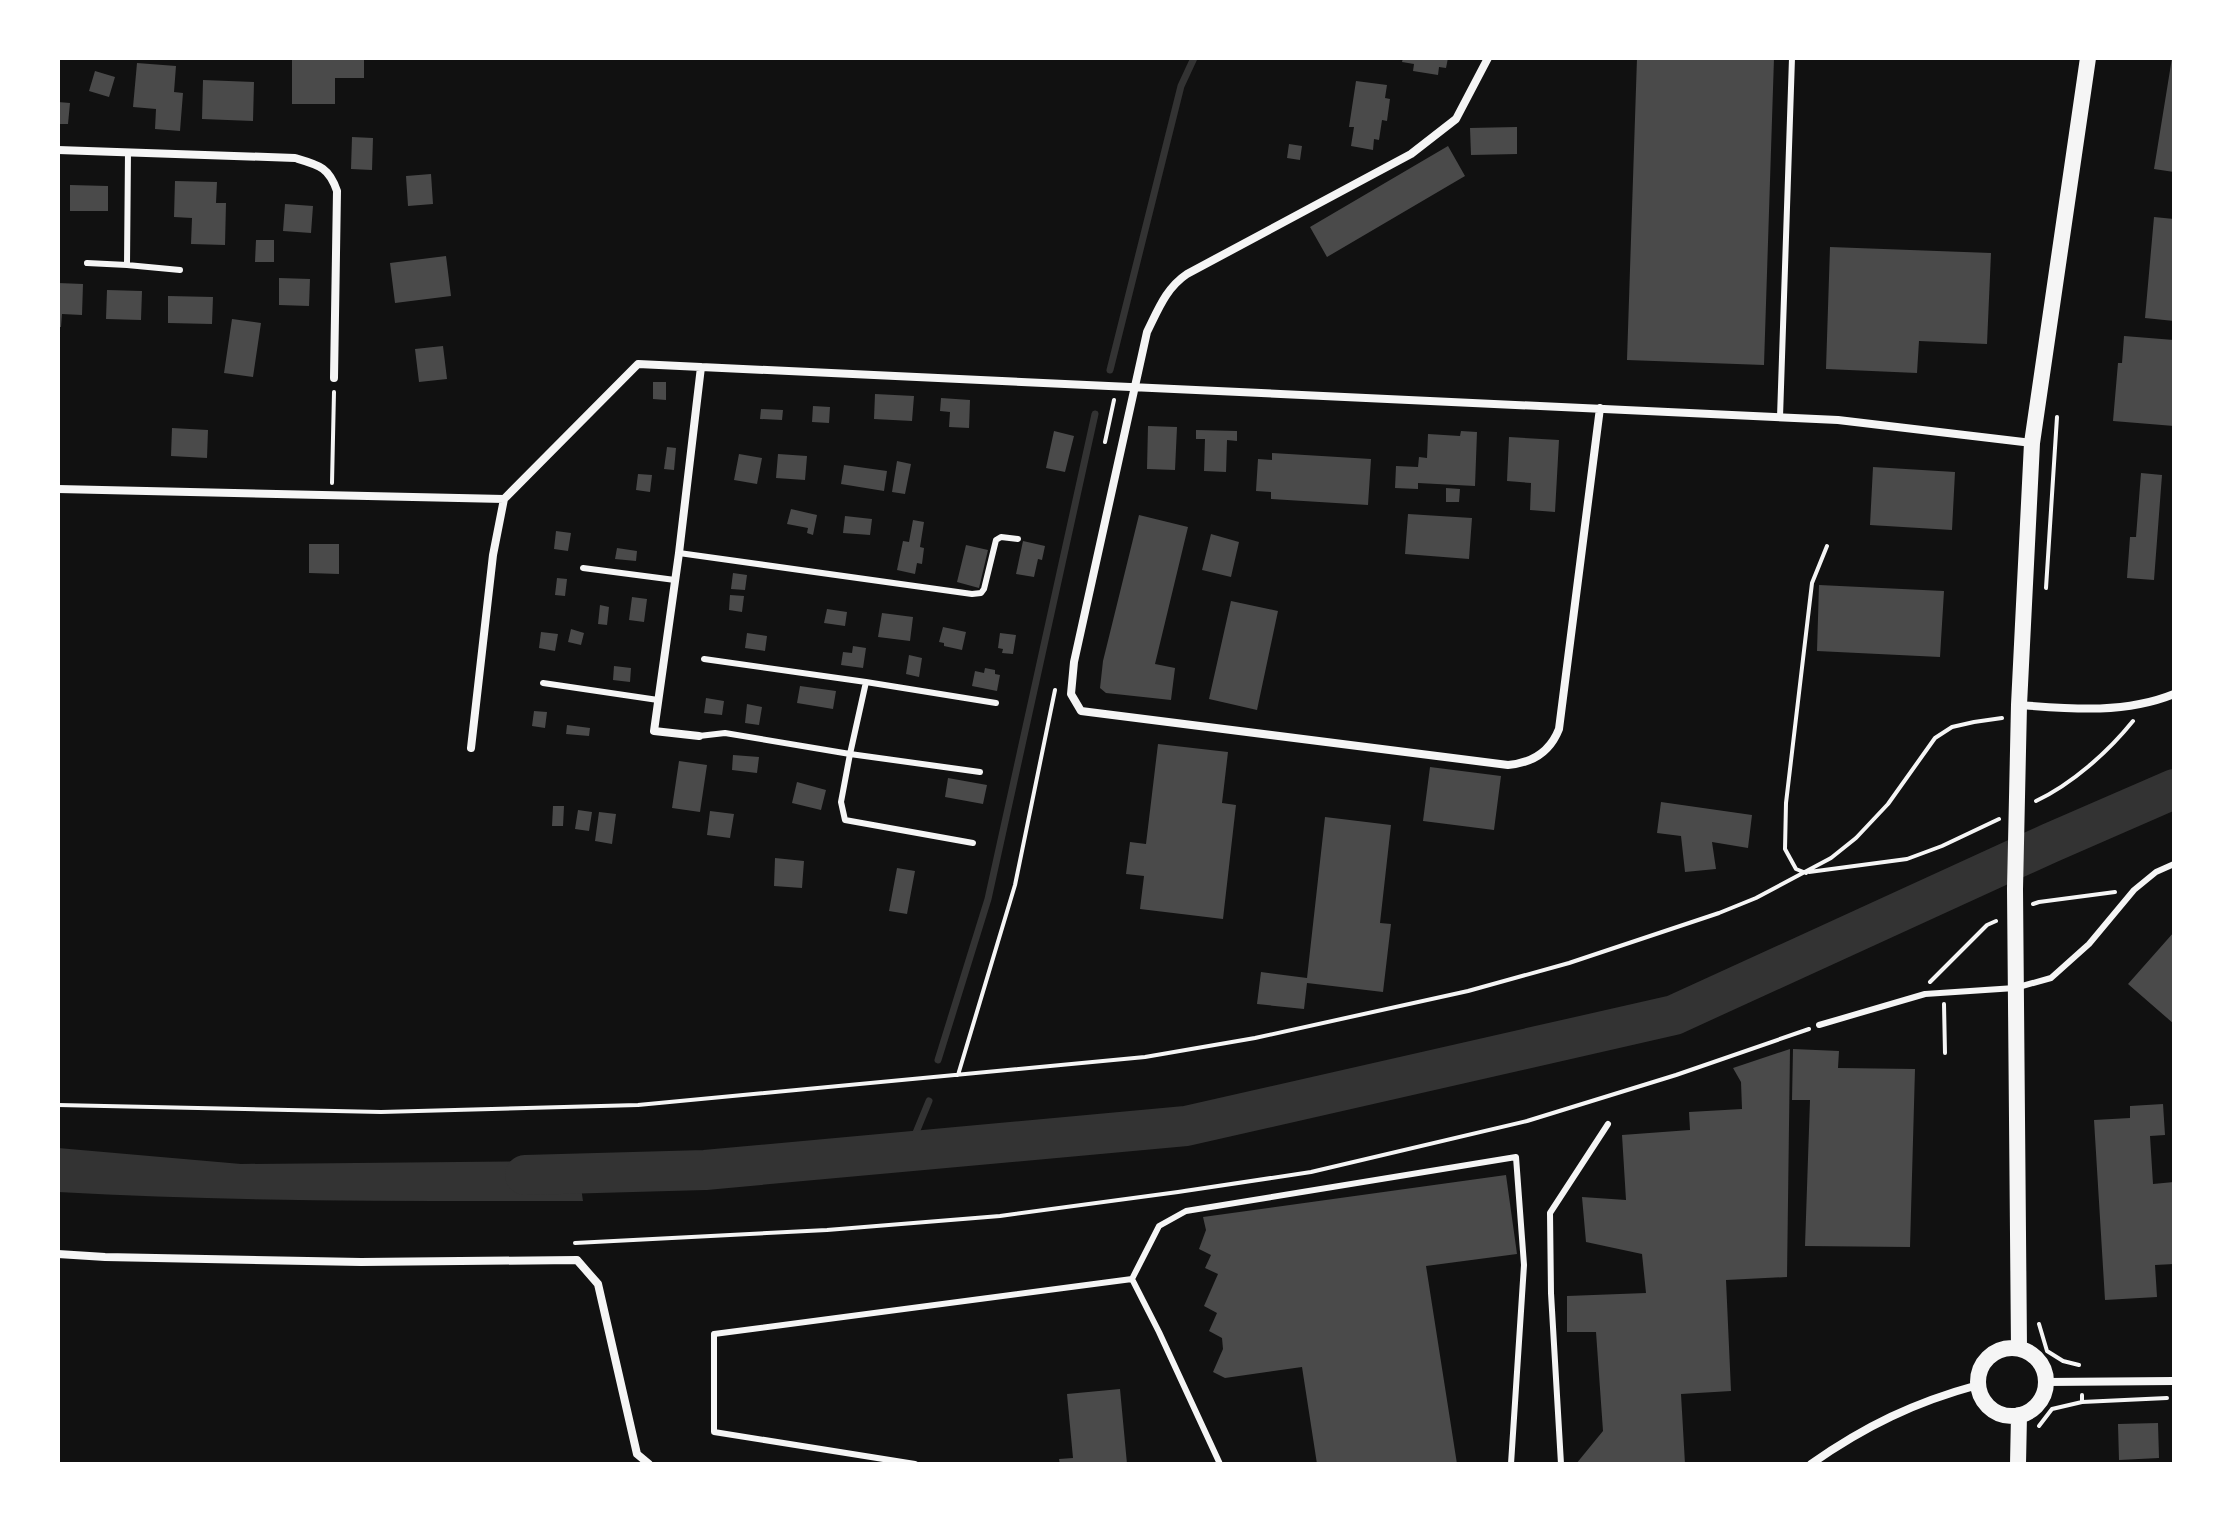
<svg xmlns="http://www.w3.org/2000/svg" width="2232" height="1522" font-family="Figtree,sans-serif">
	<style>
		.water { fill: #333 }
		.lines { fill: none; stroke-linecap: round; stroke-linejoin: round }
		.stream { stroke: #333; stroke-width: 7 }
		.river { stroke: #333; stroke-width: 40 }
		.building { fill: #4a4a4a }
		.path { stroke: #f5f5f5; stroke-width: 4 }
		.service { stroke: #f5f5f5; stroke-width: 6 }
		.minor { stroke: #f5f5f5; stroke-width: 8 }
		.secondary { stroke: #f5f5f5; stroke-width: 16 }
	</style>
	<rect width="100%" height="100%" fill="#111"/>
	<path class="water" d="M 58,1148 L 241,1164 L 577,1161 L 583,1201 C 408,1201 233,1202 58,1192 Z"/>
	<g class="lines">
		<path class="stream" d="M 1110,370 L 1181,86 L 1194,58
			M 938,1060 L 988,899 L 1095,414
			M 908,1152 L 929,1101"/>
		<path class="river" d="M 525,1175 L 705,1170 L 1186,1126 L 1674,1015 L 2050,843 L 2174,789"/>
	</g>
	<path class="building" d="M 292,58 L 364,58 L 364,78 L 335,78 L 335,104 L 292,104 Z
		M 1403,58 L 1448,58 L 1446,68 L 1439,67 L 1438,75 L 1413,71 L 1414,64 L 1402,62 Z
		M 1637,58 L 1774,58 L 1764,365 L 1627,360 Z
		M 2172,58 L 2174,58 L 2174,172 L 2154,169 Z
		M 137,63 L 176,66 L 174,92 L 183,93 L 180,131 L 155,129 L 156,109 L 133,107 Z
		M 95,71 L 115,77 L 109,97 L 89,91 Z
		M 203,80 L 254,82 L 253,121 L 202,119 Z
		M 1356,81 L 1387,85 L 1385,98 L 1390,99 L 1387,121 L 1382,120 L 1379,140 L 1374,139 L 1373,150 L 1351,146 L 1354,127 L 1349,127 Z
		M 58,102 L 70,103 L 68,124 L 58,124 Z
		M 1517,127 L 1517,154 L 1471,155 L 1470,128 Z
		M 352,137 L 373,138 L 372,170 L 351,169 Z
		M 1289,144 L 1302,146 L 1300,160 L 1287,158 Z
		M 1448,146 L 1465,176 L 1327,257 L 1310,227 Z
		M 431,174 L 433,204 L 408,206 L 406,176 Z
		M 175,181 L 217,182 L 216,203 L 226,203 L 225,245 L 191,244 L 192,218 L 174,217 Z
		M 70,185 L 108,186 L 108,211 L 70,211 Z
		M 285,204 L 313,206 L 311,233 L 283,231 Z
		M 2154,217 L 2174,219 L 2174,321 L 2145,318 Z
		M 256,240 L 274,240 L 274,262 L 255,262 Z
		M 1830,247 L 1991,253 L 1987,344 L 1919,341 L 1917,373 L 1826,369 Z
		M 446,256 L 451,296 L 395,303 L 390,263 Z
		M 279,278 L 310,279 L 309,306 L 279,305 Z
		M 58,283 L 83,284 L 82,315 L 62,314 L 61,327 L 58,327 Z
		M 107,290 L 142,291 L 141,320 L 106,319 Z
		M 168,296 L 213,297 L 212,324 L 168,323 Z
		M 232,319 L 261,323 L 253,377 L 224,373 Z
		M 2124,336 L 2174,340 L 2174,426 L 2113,421 L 2118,363 L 2122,363 Z
		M 443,346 L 447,379 L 419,382 L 415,349 Z
		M 653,382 L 666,382 L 666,400 L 653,399 Z
		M 875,394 L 914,396 L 912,421 L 874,419 Z
		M 941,398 L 970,400 L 969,428 L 949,427 L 950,412 L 940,411 Z
		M 813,406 L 830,407 L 829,423 L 812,422 Z
		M 761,409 L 783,410 L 782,420 L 760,419 Z
		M 1148,426 L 1177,427 L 1175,470 L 1147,469 Z
		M 172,428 L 208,430 L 207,458 L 171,456 Z
		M 1196,430 L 1237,431 L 1237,441 L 1227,440 L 1226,472 L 1204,471 L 1205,439 L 1196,439 Z
		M 1054,431 L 1074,436 L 1065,472 L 1046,468 Z
		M 1461,431 L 1477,432 L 1475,486 L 1418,483 L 1418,489 L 1395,488 L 1396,466 L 1418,467 L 1419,457 L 1427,458 L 1428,434 L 1460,436 Z
		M 1509,437 L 1559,440 L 1555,512 L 1530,510 L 1531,483 L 1507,481 Z
		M 667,447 L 676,448 L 674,470 L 664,469 Z
		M 1272,453 L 1371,459 L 1368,505 L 1271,499 L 1271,492 L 1256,491 L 1258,459 L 1272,460 Z
		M 739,454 L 762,458 L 757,484 L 734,480 Z
		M 778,454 L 807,456 L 805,480 L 776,478 Z
		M 897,461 L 911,464 L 905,494 L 892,492 Z
		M 844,465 L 887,471 L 884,491 L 841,484 Z
		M 1873,467 L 1955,472 L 1952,530 L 1870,525 Z
		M 2141,473 L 2162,475 L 2154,580 L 2127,578 L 2130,537 L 2136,537 Z
		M 638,474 L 652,475 L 650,492 L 636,490 Z
		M 1446,488 L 1460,489 L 1459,502 L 1446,502 Z
		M 791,509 L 817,515 L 813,535 L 807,533 L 808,528 L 787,524 Z
		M 1408,514 L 1472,518 L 1469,559 L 1405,554 Z
		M 1139,515 L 1188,527 L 1155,664 L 1175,668 L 1171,700 L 1106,693 L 1100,688 L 1103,661 Z
		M 845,516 L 872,519 L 870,535 L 843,533 Z
		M 913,520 L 924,522 L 920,547 L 924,548 L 922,564 L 917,563 L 915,574 L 897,570 L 903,541 L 909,542 Z
		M 556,531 L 571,533 L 568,551 L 554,549 Z
		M 1211,534 L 1239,542 L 1231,577 L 1202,570 Z
		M 1023,541 L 1045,546 L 1042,560 L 1038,559 L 1034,577 L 1016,574 Z
		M 309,544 L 339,544 L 339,574 L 309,573 Z
		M 966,545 L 988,550 L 979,588 L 957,582 Z
		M 617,548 L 637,551 L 636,561 L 615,559 Z
		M 733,573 L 747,575 L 745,590 L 731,589 Z
		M 557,578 L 567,579 L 565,596 L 555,595 Z
		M 1819,585 L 1944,591 L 1940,657 L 1817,651 Z
		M 730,595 L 744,596 L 742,612 L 729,610 Z
		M 632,597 L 647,599 L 644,622 L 629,620 Z
		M 1231,601 L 1278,611 L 1257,710 L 1209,699 Z
		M 600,605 L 609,607 L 607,625 L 598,624 Z
		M 827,609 L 847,612 L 845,626 L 824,623 Z
		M 882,613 L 913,617 L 910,641 L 878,637 Z
		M 943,627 L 966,632 L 962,650 L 944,646 L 944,643 L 939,642 Z
		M 571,629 L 584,633 L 581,645 L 568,642 Z
		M 541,632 L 558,634 L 555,651 L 539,648 Z
		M 747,633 L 767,636 L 765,651 L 745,648 Z
		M 1000,633 L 1016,635 L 1013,654 L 1002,653 L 1003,649 L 998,648 Z
		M 853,646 L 866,648 L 863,668 L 841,665 L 843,652 L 852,653 Z
		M 909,655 L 922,658 L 919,677 L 906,674 Z
		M 614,666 L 631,668 L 630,682 L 613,680 Z
		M 985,668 L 995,670 L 995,674 L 1000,675 L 997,691 L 972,686 L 975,671 L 984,673 Z
		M 800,686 L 836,691 L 833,709 L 797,703 Z
		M 706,698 L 724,701 L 722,715 L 704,713 Z
		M 747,704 L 762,707 L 759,725 L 745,723 Z
		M 534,711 L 547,712 L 545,728 L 532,726 Z
		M 567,725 L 590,728 L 589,736 L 566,734 Z
		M 1158,744 L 1228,752 L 1222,803 L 1236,805 L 1223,919 L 1140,909 L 1144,876 L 1126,874 L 1130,842 L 1146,844 Z
		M 733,755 L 759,757 L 757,773 L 732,770 Z
		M 679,761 L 707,765 L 700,812 L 672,808 Z
		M 1430,767 L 1501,776 L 1494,830 L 1423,821 Z
		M 948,778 L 987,785 L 983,804 L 945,797 Z
		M 797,782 L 826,790 L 821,810 L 792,803 Z
		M 1661,802 L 1752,815 L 1748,848 L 1712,842 L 1716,869 L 1685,872 L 1681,836 L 1657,833 Z
		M 553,806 L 564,806 L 563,826 L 552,826 Z
		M 578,810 L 592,812 L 589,831 L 575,829 Z
		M 710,811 L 734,814 L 730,838 L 707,835 Z
		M 599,812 L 616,814 L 612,844 L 595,841 Z
		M 1325,817 L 1391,825 L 1380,923 L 1391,924 L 1383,992 L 1307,983 L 1304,1009 L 1257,1004 L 1261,972 L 1307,978 Z
		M 775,858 L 804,861 L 802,888 L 774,886 Z
		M 897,868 L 915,871 L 907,914 L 889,911 Z
		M 2174,932 L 2174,1024 L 2128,984 Z
		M 1790,1049 L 1787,1277 L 1726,1280 L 1731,1391 L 1681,1394 L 1685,1464 L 1576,1464 L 1603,1431 L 1596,1332 L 1567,1332 L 1567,1296 L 1646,1293 L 1642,1254 L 1586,1242 L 1582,1197 L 1626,1200 L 1622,1135 L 1690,1130 L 1689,1112 L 1742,1109 L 1741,1082 L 1733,1068 Z
		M 1793,1049 L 1839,1051 L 1838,1068 L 1915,1069 L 1910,1247 L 1805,1246 L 1810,1100 L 1792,1100 Z
		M 2163,1104 L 2165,1135 L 2150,1136 L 2153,1184 L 2174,1182 L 2174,1264 L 2155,1265 L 2157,1297 L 2105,1300 L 2094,1120 L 2130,1118 L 2130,1106 Z
		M 1506,1175 L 1517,1254 L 1426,1266 L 1457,1464 L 1317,1464 L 1302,1367 L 1225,1378 L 1213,1372 L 1223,1349 L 1222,1338 L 1209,1331 L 1217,1313 L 1204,1306 L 1218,1274 L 1205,1268 L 1211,1255 L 1199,1249 L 1206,1230 L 1203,1217 Z
		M 1120,1389 L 1127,1464 L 1060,1464 L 1059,1459 L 1073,1458 L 1067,1394 Z
		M 2158,1423 L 2159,1458 L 2119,1460 L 2118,1424 Z"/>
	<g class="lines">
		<path class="path" d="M 1105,442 L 1114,400
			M 332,483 L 334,392
			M 2046,588 L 2057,417
			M 2036,801 C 2072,784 2108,752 2133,721
			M 1809,872 L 1907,859 L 1942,846 L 1999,819
			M 1806,873 L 1796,869 L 1785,849 L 1786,803 L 1812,583 L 1827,546
			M 2033,904 L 2039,902 L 2115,892
			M 1930,982 L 1987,925 L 1996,921
			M 1944,1004 L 1945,1053
			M 958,1075 L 1015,885 L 1055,690
			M 58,1105 L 381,1112 L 638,1105 L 1145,1057 L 1255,1038 L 1468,991 L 1569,963 L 1719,913 L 1756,898 L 1831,858 L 1856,838 L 1888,804 L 1935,738 L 1952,727 L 1974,722 L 2002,718
			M 575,1243 L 827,1230 L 1000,1216 L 1178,1192 L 1311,1172 L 1527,1121 L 1676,1075 L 1809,1029
			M 2039,1324 L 2047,1351 L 2063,1361 L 2079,1365
			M 2082,1402 L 2167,1398
			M 2039,1426 L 2052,1409 L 2082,1402 L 2082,1395"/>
		<path class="service" d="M 128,152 L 127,265 L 180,270
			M 87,263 L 127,265
			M 1780,417 L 1792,58
			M 679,553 L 972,594 L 981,593 L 984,589 L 996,540 L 1001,537 L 1018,539
			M 583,568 L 675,580
			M 704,659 L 866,682
			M 543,683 L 658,700
			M 699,736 L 725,733 L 850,754 L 866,682 L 996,703
			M 973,843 L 845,820 L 841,802 L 850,754 L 980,772
			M 1819,1025 L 1925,994 L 2015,988 L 2051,978 L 2089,944 L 2134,890 L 2156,872 L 2174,864
			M 1132,1279 L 1159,1226 L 1186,1211 L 1516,1157 L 1524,1265 L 1511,1464
			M 915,1464 L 714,1432 L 714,1334 L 1132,1279 L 1159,1332 L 1220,1464
			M 1561,1464 L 1551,1293 L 1550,1213 L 1608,1124"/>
		<path class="minor" d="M 1488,58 L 1456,119 L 1411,154 L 1187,274 C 1166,288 1158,310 1147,332 L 1074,662 L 1071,694 L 1081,711 L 1508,765 C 1532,763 1550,752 1559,729 L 1600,408
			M 58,150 L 295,158 C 319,165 329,167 337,191 L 334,378
			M 58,489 L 504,499 L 638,364 L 1838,420 L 2032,443
			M 2020,705 C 2071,709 2125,714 2174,694
			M 699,736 L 654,731 L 679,553 L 701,367
			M 471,748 L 493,555 L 504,499
			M 58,1254 L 105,1257 L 361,1262 L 577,1260 L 598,1284 L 637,1454 L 649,1464
			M 2046,1382 L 2174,1381
			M 1811,1464 C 1865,1426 1915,1402 1978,1385"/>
		<path class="secondary" d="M 2019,1348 L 2015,889 L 2019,705 L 2032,443 L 2088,58
			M1978 1382a34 34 0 1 1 68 0a34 34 0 1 1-68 0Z
			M 2018,1464 L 2019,1415"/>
	</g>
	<rect width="2232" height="1522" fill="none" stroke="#ffffff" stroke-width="120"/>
</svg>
